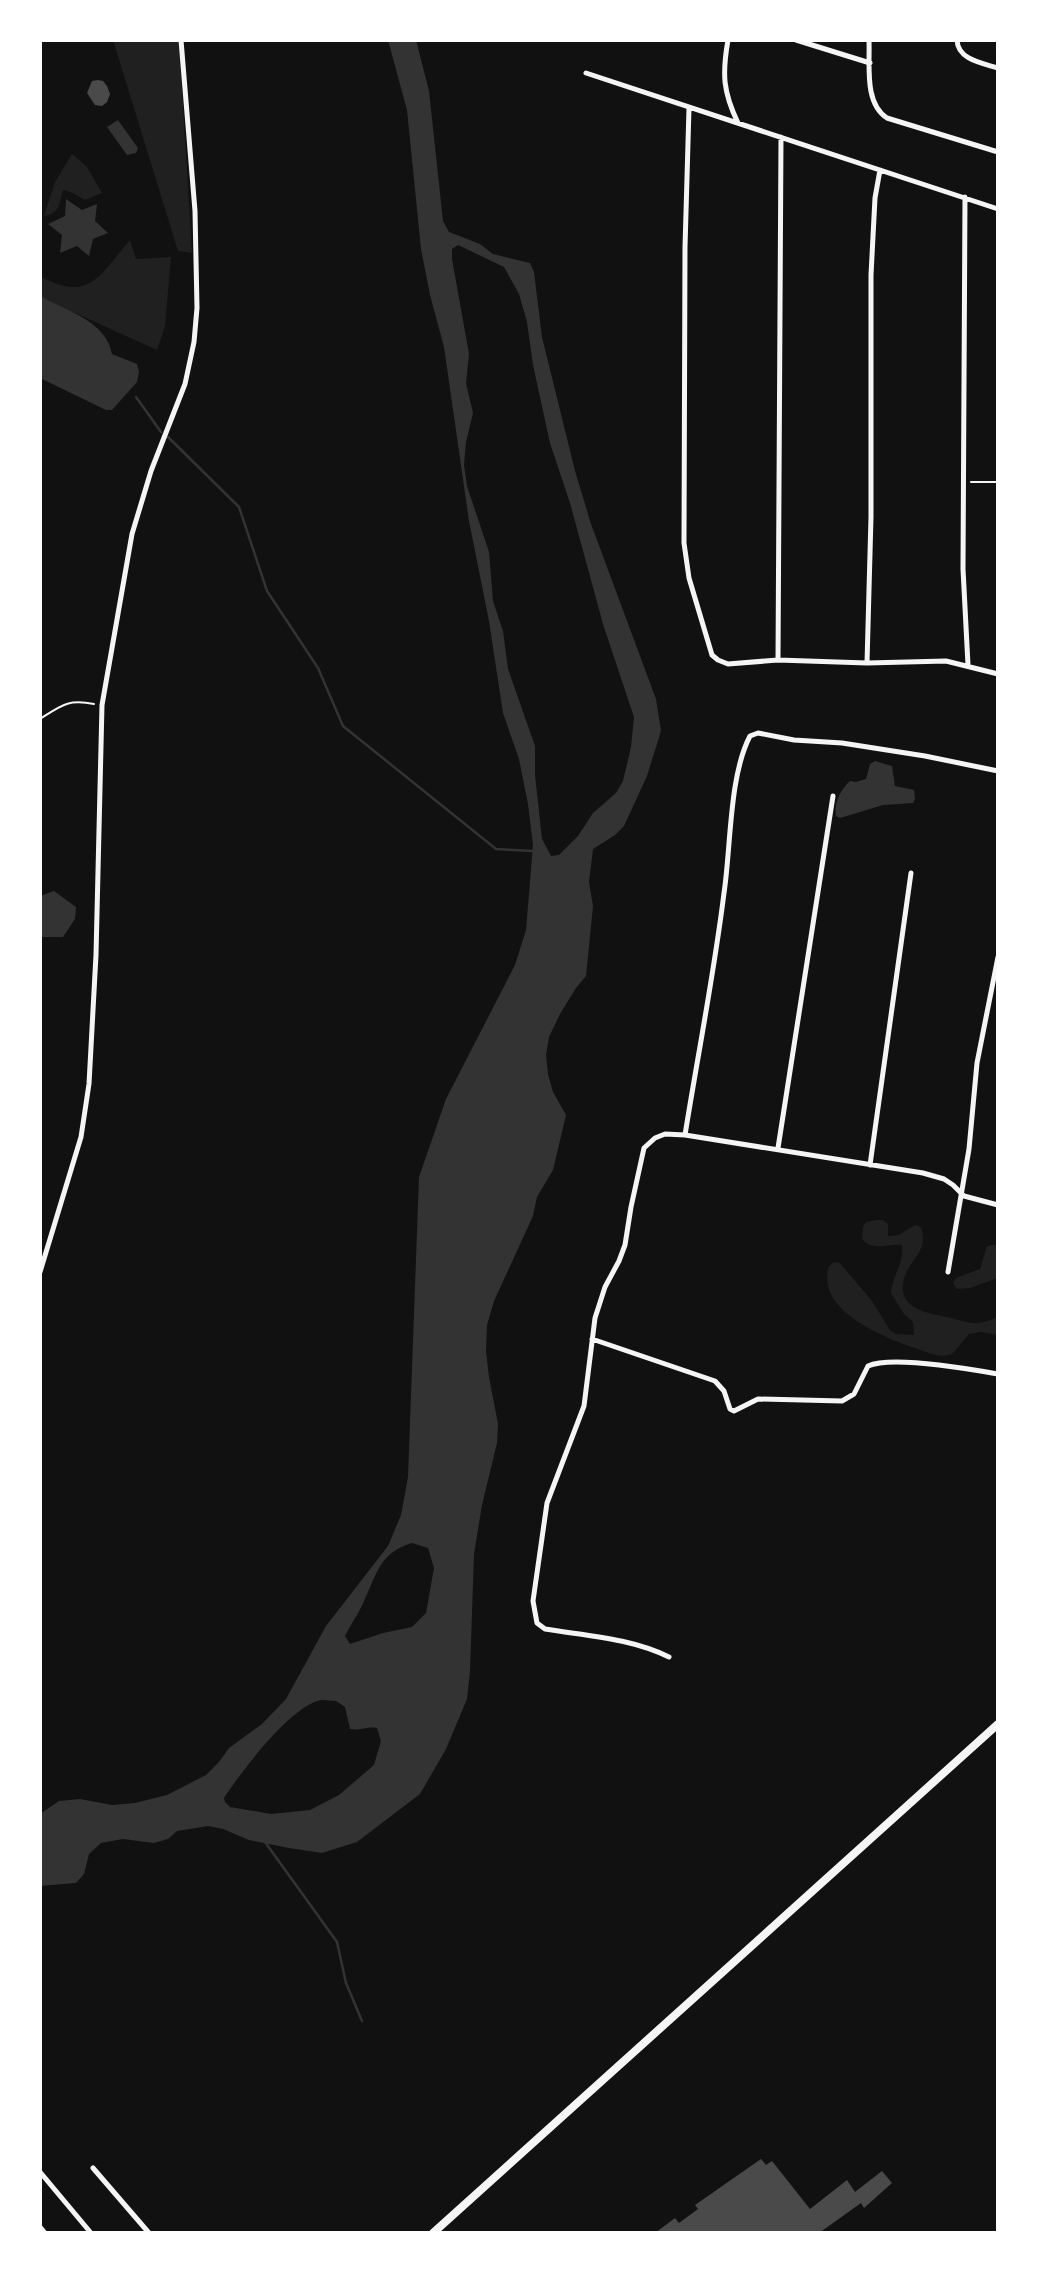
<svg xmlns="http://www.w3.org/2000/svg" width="1038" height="2273" font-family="'Fira Sans Condensed',sans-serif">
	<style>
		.green { fill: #202020 }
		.water { fill: #333; fill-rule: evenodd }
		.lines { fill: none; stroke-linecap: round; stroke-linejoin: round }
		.stream { stroke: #333; stroke-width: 2.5 }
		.building { fill: #4a4a4a }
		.path { stroke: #f5f5f5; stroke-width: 2 }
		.minor { stroke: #f5f5f5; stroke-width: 5 }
		.primary { stroke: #f5f5f5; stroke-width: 8 }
	</style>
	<rect width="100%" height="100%" fill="#111"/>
	<path class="green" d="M 113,40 L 179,40 L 192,253 L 178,251 Z
		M 72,154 L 87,167 L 102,193 L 85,200 L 71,192 L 63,190 C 59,203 60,214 44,216 L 55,182 Z
		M 130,240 L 136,259 L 171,257 L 165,326 L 157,350 L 40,297 L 40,276 C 90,304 100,274 130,240 Z
		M 877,1220 L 883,1220 L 888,1224 L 888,1236 L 899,1235 L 915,1225 L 921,1227 C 929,1251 911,1258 905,1276 C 895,1305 920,1312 942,1316 C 969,1321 970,1329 998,1317 L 998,1335 L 981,1332 L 969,1334 L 952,1354 C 940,1359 927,1352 915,1348 C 883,1337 815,1310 829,1266 L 834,1262 L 840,1263 L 872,1301 L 890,1330 L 896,1334 L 914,1335 L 913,1322 L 904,1314 L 891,1293 C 893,1272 904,1266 902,1245 C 888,1243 872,1252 862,1239 L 863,1227 L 866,1222 Z
		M 992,1245 L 998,1245 L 998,1278 L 970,1288 L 957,1289 L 953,1283 L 956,1278 L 980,1269 L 987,1246 Z"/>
	<path class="water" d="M 388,40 L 416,40 L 429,91 L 443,221 L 449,232 L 480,244 L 493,254 L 530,263 L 534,272 L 542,337 L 575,471 L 591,524 L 656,699 L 661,731 L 647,776 L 624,826 L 615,835 L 593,849 L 589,882 L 593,906 L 586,976 L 576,988 L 560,1014 L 549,1037 L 546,1055 L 548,1074 L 553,1092 L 566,1115 L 553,1170 L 537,1197 L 533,1216 L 494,1301 L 487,1325 L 486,1351 L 489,1377 L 498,1424 L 497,1443 L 482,1505 L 474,1554 L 470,1671 L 467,1699 L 446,1749 L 420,1794 L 357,1842 L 322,1853 L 289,1848 L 249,1840 L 223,1829 L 208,1826 L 177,1831 L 168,1839 L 154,1843 L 123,1839 L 101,1843 L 89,1854 L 84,1874 L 76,1883 L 40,1886 L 40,1814 L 59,1801 L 80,1799 L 112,1805 L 135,1803 L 167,1795 L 206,1775 L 219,1762 L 229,1748 L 262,1724 L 286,1699 L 326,1626 L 388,1546 L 401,1515 L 408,1477 L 419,1177 L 446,1099 L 515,965 L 526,930 L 533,845 L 528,804 L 519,759 L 503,713 L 489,621 L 469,521 L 444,347 L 430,295 L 421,249 L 407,110 ZM 458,245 L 504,267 L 519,294 L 527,322 L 533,365 L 550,443 L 570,503 L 603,624 L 634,717 L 631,747 L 623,781 L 616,793 L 593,813 L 578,836 L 559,855 L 551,856 L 542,839 L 535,775 L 535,746 L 508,669 L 503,631 L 493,601 L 489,552 L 467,486 L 464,465 L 466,442 L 473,413 L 466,383 L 469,354 L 452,259 L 452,249 ZM 412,1543 L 428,1548 L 434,1568 L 426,1613 L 412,1627 L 383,1633 L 350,1644 L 345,1636 C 351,1624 359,1613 364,1601 C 377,1574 379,1553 412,1543 ZM 322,1700 L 336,1701 L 345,1707 L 350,1729 C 360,1731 367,1726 377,1728 L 381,1741 L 374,1765 L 339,1795 L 310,1810 L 271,1814 L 230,1807 L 225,1802 L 224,1798 C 241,1772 292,1704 322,1700 Z
		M 118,120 L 138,148 L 136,153 L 127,155 L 107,127 Z
		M 66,199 L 82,210 L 97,204 L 95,221 L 108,233 L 93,239 L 89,256 L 77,246 L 60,253 L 62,235 L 48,224 L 65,216 Z
		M 40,296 C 67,311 106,321 112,354 L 137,364 L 139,372 L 137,382 L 112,410 L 106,410 L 40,378 Z
		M 875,761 L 892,766 L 895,786 L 914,790 L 915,799 L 913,803 L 883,805 L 840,818 L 836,816 C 834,803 840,790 850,781 L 856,782 L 866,779 L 870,764 Z
		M 54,891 L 76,907 L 75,919 L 63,937 L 40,937 L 40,896 Z"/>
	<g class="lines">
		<path class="stream" d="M 136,397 L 161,432
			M 168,437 L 239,507 L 267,591 L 318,668 L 343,726 L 496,849 L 533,851
			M 265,1842 L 337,1942 L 346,1983 L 362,2021"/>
	</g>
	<path class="building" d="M 98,80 L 103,81 L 107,86 L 110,94 L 107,102 L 102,106 L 95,105 L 87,93 L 92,81 Z
		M 761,2159 L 766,2165 L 772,2161 L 810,2209 L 847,2180 L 855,2192 L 882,2171 L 892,2183 L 864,2208 L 861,2203 L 819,2233 L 655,2233 L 675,2218 L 679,2223 L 698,2209 L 695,2205 Z"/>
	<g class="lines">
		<path class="path" d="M 971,482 L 998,482
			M 40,719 C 62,705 68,699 94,704"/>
		<path class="minor" d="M 728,40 C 722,74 723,92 738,123
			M 796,40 L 870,63
			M 869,40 C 870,66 864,103 887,118 L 998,152
			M 957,40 C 958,60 982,63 998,68
			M 586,73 L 998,209
			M 689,108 L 685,247 L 684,543 L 689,578 L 712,655 L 718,660 L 728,664 L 778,660 L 867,663 L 946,661 L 998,674
			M 965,197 L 963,569 L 968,665
			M 778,660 L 781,137
			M 867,663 L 871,517 L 871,275 L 875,198 L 880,170
			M 685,1135 C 698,1054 714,974 724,893 C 731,847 729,776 750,736 L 758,733 L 794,740 L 842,743 L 925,756 L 998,771
			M 778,1148 L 833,796
			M 870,1165 L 911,873
			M 40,1272 L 81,1137 L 89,1084 L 96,955 L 102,705 L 132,534 L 151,471 L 185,384 L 194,342 L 197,308 L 195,211 L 181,40
			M 948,1272 L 969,1149 L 977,1063 L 998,957
			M 592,1339 L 715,1381 L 724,1391 L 730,1409 L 734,1411 L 758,1399 L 842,1401 L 854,1394 L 868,1366 C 892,1355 970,1369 998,1374
			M 669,1657 C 630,1638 587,1636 545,1629 L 537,1623 L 533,1601 L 547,1503 L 584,1406 L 595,1318 L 605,1287 L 619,1261 L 625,1245 L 631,1207 L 644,1148 L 655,1138 L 665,1134 L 685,1135 L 923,1173 L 944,1179 L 953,1185 L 964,1196 L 998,1205
			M 93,2168 L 149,2233
			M 40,2172 L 91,2233
			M 40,2227 L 45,2233"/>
		<path class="primary" d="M 433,2233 L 998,1724"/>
	</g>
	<rect width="1038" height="2273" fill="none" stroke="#ffffff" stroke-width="84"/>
</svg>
